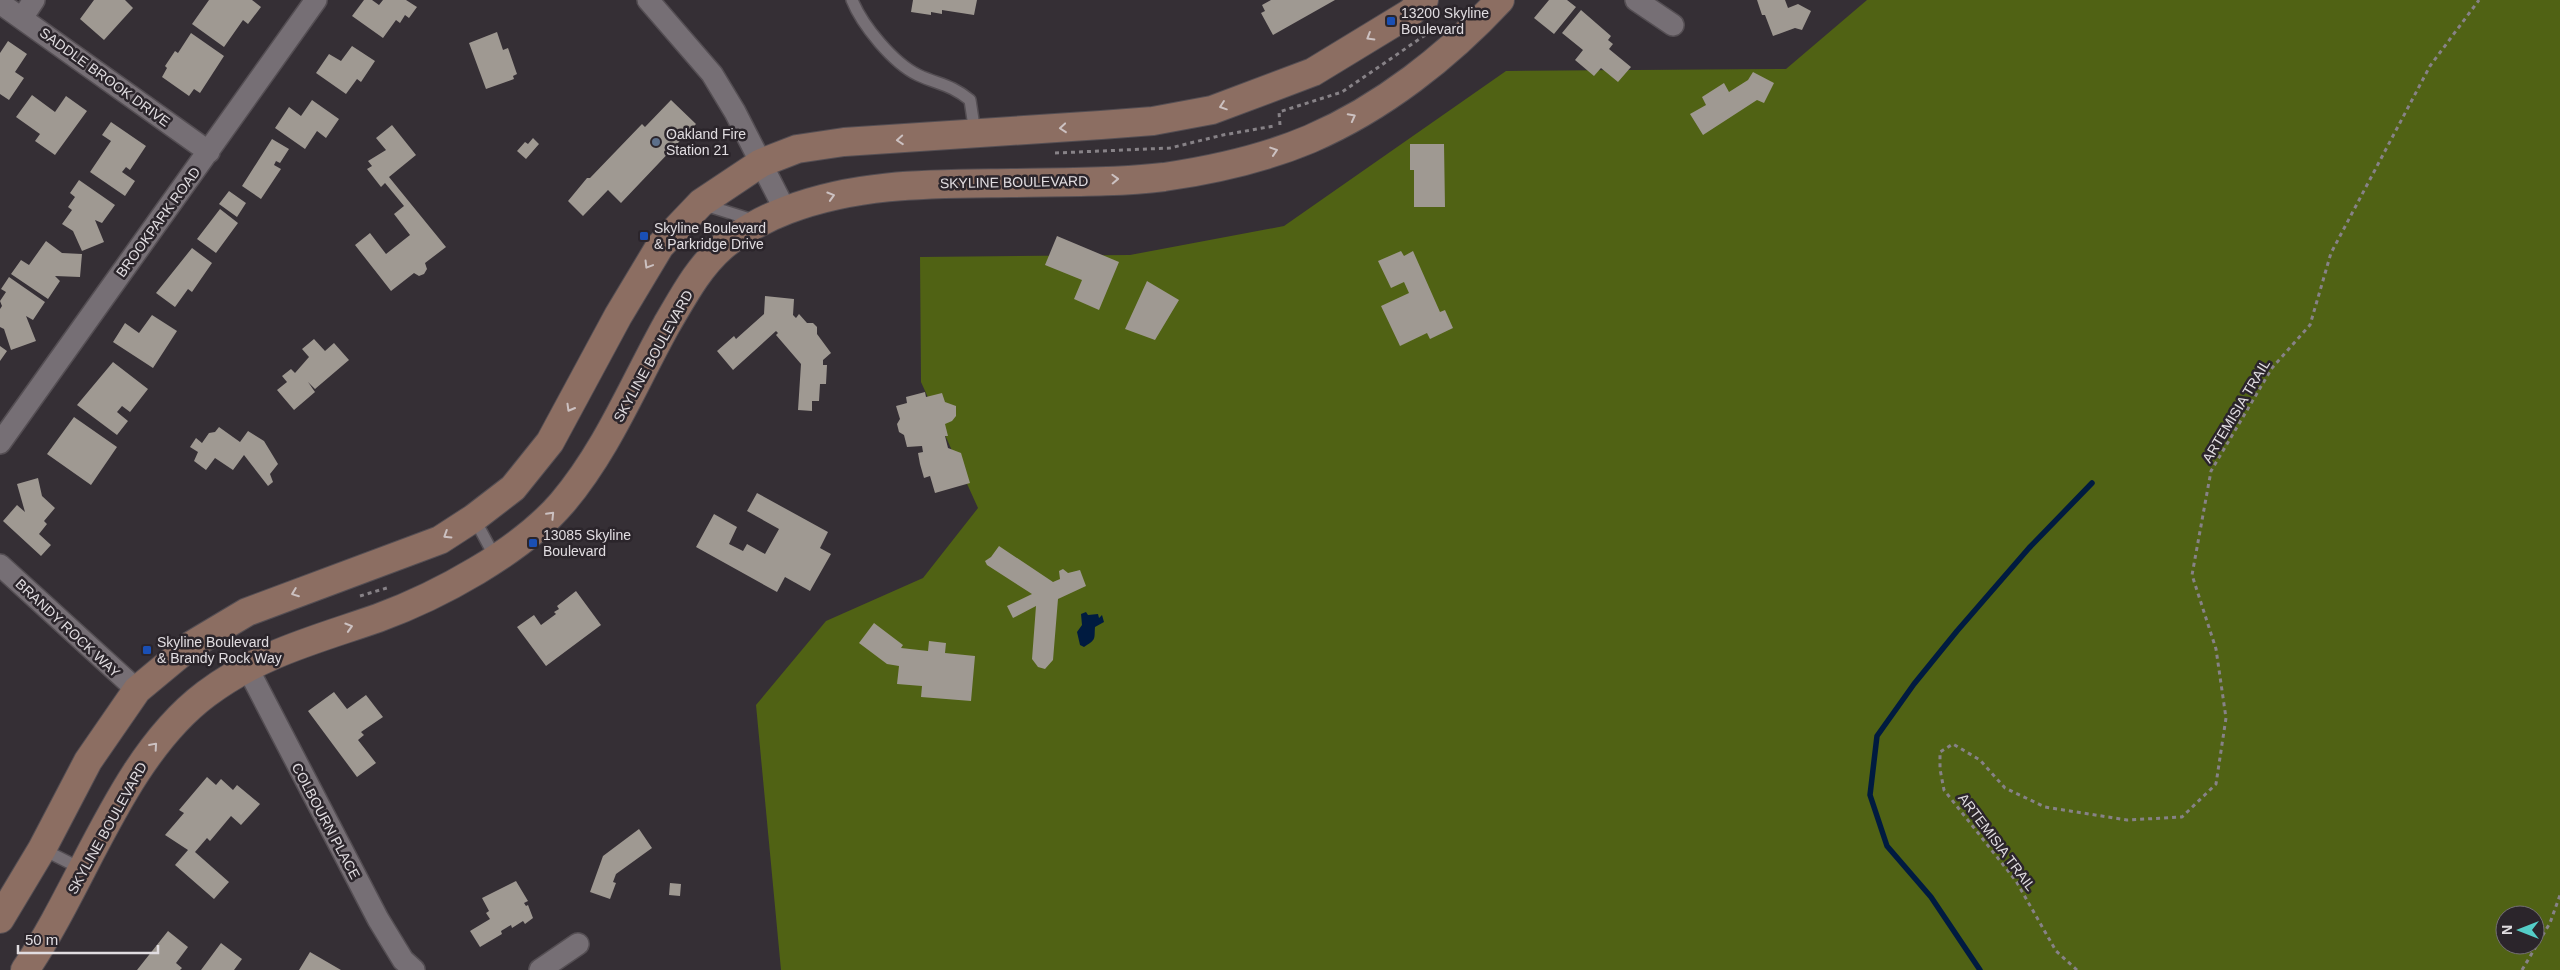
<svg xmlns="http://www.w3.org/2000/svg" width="2560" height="970" font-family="Helvetica,sans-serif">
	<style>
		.forest { fill: #506214; fill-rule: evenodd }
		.water { fill: #001b40 }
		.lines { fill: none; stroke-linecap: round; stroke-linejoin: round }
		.stream { stroke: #001b40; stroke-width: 5.5 }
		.building { fill: #9f9992 }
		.service-casing { stroke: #544e53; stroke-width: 14 }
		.minor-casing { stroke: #544e53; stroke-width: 24 }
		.secondary-casing { stroke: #544e53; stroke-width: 30 }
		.path { stroke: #878287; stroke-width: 3; stroke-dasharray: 4 4; stroke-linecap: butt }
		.service { stroke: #766f75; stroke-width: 11 }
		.minor { stroke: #766f75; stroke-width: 21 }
		.secondary { stroke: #8c6e62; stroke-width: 28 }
		.oneway { stroke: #ccc1c1 }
		.transit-dot { fill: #1a4fb4; stroke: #2b252b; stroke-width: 2 }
		.service-dot { fill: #5c6f8a; stroke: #2b252b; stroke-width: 2 }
		.labels { text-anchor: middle; stroke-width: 5; stroke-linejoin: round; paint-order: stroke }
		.poi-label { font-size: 14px; fill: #e1dde1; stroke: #2b252b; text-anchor: start }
		.street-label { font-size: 14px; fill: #e1dde1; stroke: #2b252b }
	</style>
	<rect width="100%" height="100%" fill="#352f35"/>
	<path class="forest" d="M 1867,0 L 2560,0 L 2560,970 L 781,970 L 756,705 L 826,621 L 923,578 L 978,508 L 921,382 L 920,257 L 1130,255 L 1284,226 L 1506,71 L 1786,69 ZM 2505,915 L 2535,915 L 2535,945 L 2505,945 Z"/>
	<path class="water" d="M 1086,612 L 1088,615 L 1098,614 L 1099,618 L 1102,615 L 1104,622 L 1095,627 C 1094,639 1097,639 1084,647 L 1080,645 L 1077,632 L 1082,625 L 1081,614 Z"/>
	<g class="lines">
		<path class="stream" d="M 1980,970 L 1931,897 L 1887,846 L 1870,795 L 1877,736 L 1914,684 L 1957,631 L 2029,548 L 2092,483"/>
	</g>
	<path class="building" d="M 94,0 L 125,0 L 133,8 L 104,40 L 80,19 Z
		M 209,0 L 252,0 L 261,7 L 248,24 L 243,20 L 224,47 L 192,24 Z
		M 364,0 L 372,0 L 379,5 L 383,0 L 406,0 L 417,7 L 409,18 L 405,15 L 400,23 L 396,20 L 383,38 L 352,16 Z
		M 913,0 L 977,0 L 974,15 L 942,10 L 942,14 L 931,12 L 931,15 L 911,12 Z
		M 1271,0 L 1335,0 L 1273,35 L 1261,13 L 1265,11 L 1262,5 Z
		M 1549,0 L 1567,0 L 1576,7 L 1554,34 L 1534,18 Z
		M 1757,0 L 1785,0 L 1788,8 L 1798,4 L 1811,11 L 1802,30 L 1795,28 L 1773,36 L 1765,15 L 1762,15 Z
		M 1581,10 L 1611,36 L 1608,40 L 1613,44 L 1609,49 L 1631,67 L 1618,82 L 1601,68 L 1594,76 L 1575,60 L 1583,50 L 1562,33 Z
		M 497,32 L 503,50 L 508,48 L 517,74 L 513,76 L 514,79 L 486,89 L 469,43 Z
		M 191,33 L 224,56 L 200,93 L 194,89 L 189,96 L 162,77 L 167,68 L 165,66 L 175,51 L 178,53 Z
		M 8,41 L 27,54 L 15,72 L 24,78 L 9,100 L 0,94 L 0,53 Z
		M 352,46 L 375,61 L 361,82 L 357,79 L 346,94 L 316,73 L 329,54 L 341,61 Z
		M 1753,72 L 1774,83 L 1764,103 L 1757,100 L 1703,135 L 1690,114 L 1706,105 L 1702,97 L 1724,83 L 1729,92 L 1748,80 Z
		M 32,95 L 55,112 L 66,96 L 87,111 L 55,155 L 35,141 L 40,134 L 16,117 Z
		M 312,100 L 339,119 L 326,138 L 317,131 L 305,149 L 275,128 L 289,107 L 301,116 Z
		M 671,100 L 696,124 L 621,203 L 608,190 L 583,216 L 568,201 L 587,178 L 590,178 L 642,124 L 645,127 Z
		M 111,122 L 146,146 L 130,170 L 126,167 L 122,172 L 135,181 L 125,196 L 90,172 L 111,141 L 102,135 Z
		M 392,125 L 416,155 L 389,177 L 446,247 L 425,263 L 427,269 L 424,274 L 419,276 L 414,273 L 391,291 L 355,245 L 370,233 L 386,254 L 410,235 L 394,214 L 404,206 L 385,183 L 381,187 L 367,169 L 372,166 L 368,161 L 386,150 L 376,138 Z
		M 533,138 L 539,144 L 526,159 L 517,151 L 525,142 L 528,144 Z
		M 272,139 L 289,149 L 280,163 L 276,161 L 274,165 L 281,169 L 261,199 L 242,186 Z
		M 1410,144 L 1444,144 L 1445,207 L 1414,207 L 1414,170 L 1410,170 Z
		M 79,180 L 115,205 L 102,223 L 95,220 L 104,242 L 82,251 L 73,231 L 62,224 L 72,210 L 68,207 L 75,197 L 70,193 Z
		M 229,191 L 246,203 L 237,217 L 219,204 Z
		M 220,209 L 238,223 L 216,253 L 197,239 Z
		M 1057,236 L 1119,262 L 1099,310 L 1074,299 L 1082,280 L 1045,265 Z
		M 46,241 L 62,253 L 82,254 L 80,277 L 55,276 L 60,281 L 48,299 L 11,274 L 21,260 L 29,265 Z
		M 192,248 L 212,263 L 192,292 L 188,289 L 175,307 L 156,293 Z
		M 1401,251 L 1404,256 L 1413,251 L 1440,312 L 1445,310 L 1453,328 L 1430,339 L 1427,333 L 1400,346 L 1381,306 L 1409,293 L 1404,282 L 1391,288 L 1378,261 Z
		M 9,277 L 45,302 L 33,320 L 26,316 L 36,341 L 11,350 L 4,329 L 0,327 L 0,309 L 2,306 L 0,301 L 6,292 L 1,289 Z
		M 1147,281 L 1179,300 L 1155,340 L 1125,329 Z
		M 765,296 L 794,299 L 793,315 L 796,318 L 799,314 L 807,323 L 813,323 L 817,327 L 817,334 L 831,353 L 823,360 L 823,365 L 827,365 L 826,384 L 820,384 L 819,401 L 812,401 L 812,411 L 798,410 L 801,364 L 776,335 L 778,333 L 776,331 L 733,370 L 717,351 L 734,336 L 736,339 L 764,314 Z
		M 152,315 L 177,331 L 153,368 L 113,342 L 125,323 L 139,333 Z
		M 314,339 L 325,351 L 334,343 L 349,360 L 315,389 L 308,382 L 315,392 L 294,410 L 277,390 L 287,382 L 282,376 L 291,369 L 295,373 L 309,357 L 302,349 Z
		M 0,346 L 7,351 L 0,361 Z
		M 113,362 L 148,389 L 130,412 L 122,406 L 117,412 L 128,421 L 117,435 L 77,405 Z
		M 925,392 L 926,397 L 942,393 L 945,402 L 956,406 L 956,416 L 952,421 L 945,424 L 948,436 L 945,436 L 948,448 L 961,453 L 970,483 L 935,493 L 930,476 L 924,478 L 920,464 L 918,453 L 923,452 L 922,446 L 907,447 L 904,435 L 899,432 L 897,424 L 900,419 L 896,406 L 907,403 L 906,397 Z
		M 74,417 L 117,447 L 91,485 L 47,454 Z
		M 219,427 L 240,442 L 248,431 L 264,441 L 278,464 L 270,474 L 273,482 L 268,486 L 244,455 L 233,470 L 215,458 L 206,470 L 194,461 L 198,452 L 190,447 L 196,438 L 202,443 L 209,433 L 215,432 Z
		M 38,478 L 42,496 L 55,508 L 44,521 L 47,524 L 39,534 L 51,545 L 41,556 L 3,521 L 17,505 L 25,512 L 17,484 Z
		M 757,493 L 828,532 L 820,548 L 831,554 L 810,591 L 785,577 L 777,592 L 696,547 L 714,514 L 737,527 L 729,544 L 743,551 L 747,544 L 765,554 L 779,529 L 747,511 Z
		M 999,546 L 1053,582 L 1060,579 L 1059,571 L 1063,569 L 1068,573 L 1080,570 L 1086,586 L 1058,599 L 1053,660 L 1045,669 L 1038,667 L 1032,659 L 1036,606 L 1013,618 L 1007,606 L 1032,594 L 987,565 L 985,561 L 991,557 Z
		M 576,591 L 601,625 L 546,666 L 517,627 L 534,615 L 541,625 L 556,614 L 554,612 L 559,609 L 557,606 Z
		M 874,623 L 903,645 L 901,648 L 928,651 L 929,641 L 946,643 L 945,653 L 975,656 L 971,701 L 921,697 L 922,686 L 897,684 L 899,666 L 887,664 L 859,643 Z
		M 334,692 L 347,709 L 366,695 L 383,717 L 361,732 L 364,735 L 358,740 L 376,763 L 357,777 L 308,711 Z
		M 207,777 L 216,785 L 221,779 L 233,790 L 237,785 L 260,804 L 241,825 L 231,816 L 210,841 L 207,838 L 195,852 L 229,882 L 214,899 L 175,865 L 188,850 L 165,835 L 184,813 L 179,810 Z
		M 639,829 L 652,848 L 616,874 L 613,882 L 616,883 L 610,899 L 590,892 L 603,856 Z
		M 516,881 L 528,901 L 524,903 L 526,906 L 528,905 L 533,918 L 525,924 L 523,921 L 512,928 L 511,925 L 501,931 L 502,934 L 480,947 L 470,931 L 490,919 L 486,913 L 489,911 L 482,898 Z
		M 670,883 L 681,884 L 680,896 L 669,895 Z
		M 168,931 L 188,947 L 176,963 L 182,968 L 180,970 L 137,970 Z
		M 221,943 L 242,959 L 234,970 L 201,970 Z
		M 310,952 L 341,970 L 299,970 Z"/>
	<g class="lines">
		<g class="service-casing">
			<path id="service" d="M 852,0 C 862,25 893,63 918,75 C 940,85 950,84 970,100 L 975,133
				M 705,205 L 756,221
				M 474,518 L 496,559
				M 42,849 L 82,869"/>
		</g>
		<g class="minor-casing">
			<path id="minor" d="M 648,0 L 712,74 L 735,112 L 785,210
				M 1636,0 L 1673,25
				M 0,3 L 209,152
				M 22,18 L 34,0
				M 0,443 L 316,0
				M 0,565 L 137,690
				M 247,667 L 378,919 L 403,960 L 414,970
				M 540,970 L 578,944"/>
		</g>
		<g class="secondary-casing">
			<path id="secondary" d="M 0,919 L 42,849 L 88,761 L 137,690 L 190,646 L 247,612 L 440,540 L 474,518 L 513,488 L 550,442 L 618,316 L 660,246 L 701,203 L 761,163 L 797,149 L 844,142 L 1101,125 L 1153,121 L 1212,110 L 1313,72 L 1410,13 L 1424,0
				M 25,970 C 84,884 122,757 206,694 C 261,653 315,640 378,618 C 438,596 520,552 562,503 C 607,450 633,385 667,324 C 683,297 698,268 722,247 C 739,232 766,218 787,210 C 860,182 936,184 1012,183 C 1062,182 1114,183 1164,177 C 1212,170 1265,158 1310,139 C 1382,108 1448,56 1500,0"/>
		</g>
		<path class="path" d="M 1280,125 L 1279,112 L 1342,92 L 1440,25
			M 1055,153 L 1170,148 L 1223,135 L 1274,126
			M 360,596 L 390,587
			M 2077,970 L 2056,951 L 2016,881 L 1944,790 L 1940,769 L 1940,752 L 1953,744 L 1980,760 L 2005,788 L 2045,807 L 2127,820 L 2182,817 L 2216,784 L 2226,718 L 2216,649 L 2192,575 L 2211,471 L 2272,368 L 2310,325 L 2331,253 L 2430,66 L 2479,0
			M 2522,970 L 2550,923 L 2560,895"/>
		<use href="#service" class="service"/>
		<use href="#minor" class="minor"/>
		<use href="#secondary" class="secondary"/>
	</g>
	<defs><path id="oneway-chevron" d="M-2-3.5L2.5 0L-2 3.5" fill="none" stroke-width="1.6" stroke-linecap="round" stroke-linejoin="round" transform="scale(1.25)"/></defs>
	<g class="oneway">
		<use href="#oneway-chevron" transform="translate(1370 37) rotate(149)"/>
		<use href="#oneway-chevron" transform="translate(1223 106) rotate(161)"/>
		<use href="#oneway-chevron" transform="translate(1352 117) rotate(-28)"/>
		<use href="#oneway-chevron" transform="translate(1063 128) rotate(175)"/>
		<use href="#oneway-chevron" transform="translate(900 140) rotate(176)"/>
		<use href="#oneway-chevron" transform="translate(1274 151) rotate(-18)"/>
		<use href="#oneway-chevron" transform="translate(1115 179) rotate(-2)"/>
		<use href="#oneway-chevron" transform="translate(831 196) rotate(-17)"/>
		<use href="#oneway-chevron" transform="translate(648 265) rotate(121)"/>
		<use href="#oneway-chevron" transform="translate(570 408) rotate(120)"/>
		<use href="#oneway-chevron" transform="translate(551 515) rotate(-46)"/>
		<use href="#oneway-chevron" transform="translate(447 535) rotate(148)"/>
		<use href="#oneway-chevron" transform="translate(295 593) rotate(159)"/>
		<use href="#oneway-chevron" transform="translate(349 627) rotate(-17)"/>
		<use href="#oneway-chevron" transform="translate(154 746) rotate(-49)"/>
	</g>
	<g class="transit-dot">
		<rect x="1386" y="16" width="10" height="10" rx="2.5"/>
		<rect x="639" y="231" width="10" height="10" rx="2.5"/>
		<rect x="528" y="538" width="10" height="10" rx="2.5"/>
		<rect x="142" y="645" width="10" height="10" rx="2.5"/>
	</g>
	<circle class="service-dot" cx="656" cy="142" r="5"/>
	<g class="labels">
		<g class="poi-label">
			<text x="1401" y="18">13200 Skyline<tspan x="1401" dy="16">Boulevard</tspan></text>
			<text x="666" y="139">Oakland Fire<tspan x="666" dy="16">Station 21</tspan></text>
			<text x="654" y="233">Skyline Boulevard<tspan x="654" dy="16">&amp; Parkridge Drive</tspan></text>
			<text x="543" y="540">13085 Skyline<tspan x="543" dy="16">Boulevard</tspan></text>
			<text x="157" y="647">Skyline Boulevard<tspan x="157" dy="16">&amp; Brandy Rock Way</tspan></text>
		</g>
		<g class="street-label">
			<text transform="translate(105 77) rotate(36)" y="5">SADDLE BROOK DRIVE</text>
			<text transform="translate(1014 182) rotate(-1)" y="5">SKYLINE BOULEVARD</text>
			<text transform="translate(158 222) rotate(-54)" y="5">BROOKPARK ROAD</text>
			<text transform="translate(653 356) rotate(-61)" y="5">SKYLINE BOULEVARD</text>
			<text transform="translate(2236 411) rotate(-59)" y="5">ARTEMISIA TRAIL</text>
			<text transform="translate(68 628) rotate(43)" y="5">BRANDY ROCK WAY</text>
			<text transform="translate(326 821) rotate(62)" y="5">COLBOURN PLACE</text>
			<text transform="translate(107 828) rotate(-61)" y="5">SKYLINE BOULEVARD</text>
			<text transform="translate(1997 842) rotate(53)" y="5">ARTEMISIA TRAIL</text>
		</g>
	</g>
	<g transform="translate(2520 930) rotate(270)"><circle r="24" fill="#2b252b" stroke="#746f74"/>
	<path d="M0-4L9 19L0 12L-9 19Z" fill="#54cdc7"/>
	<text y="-8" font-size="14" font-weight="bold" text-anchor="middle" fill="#e1dde1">N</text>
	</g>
	<path d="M18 945v8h140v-8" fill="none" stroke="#e1dde1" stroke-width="2.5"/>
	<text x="25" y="945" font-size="15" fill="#e1dde1" stroke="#2b252b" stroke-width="4" paint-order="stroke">50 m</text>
</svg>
